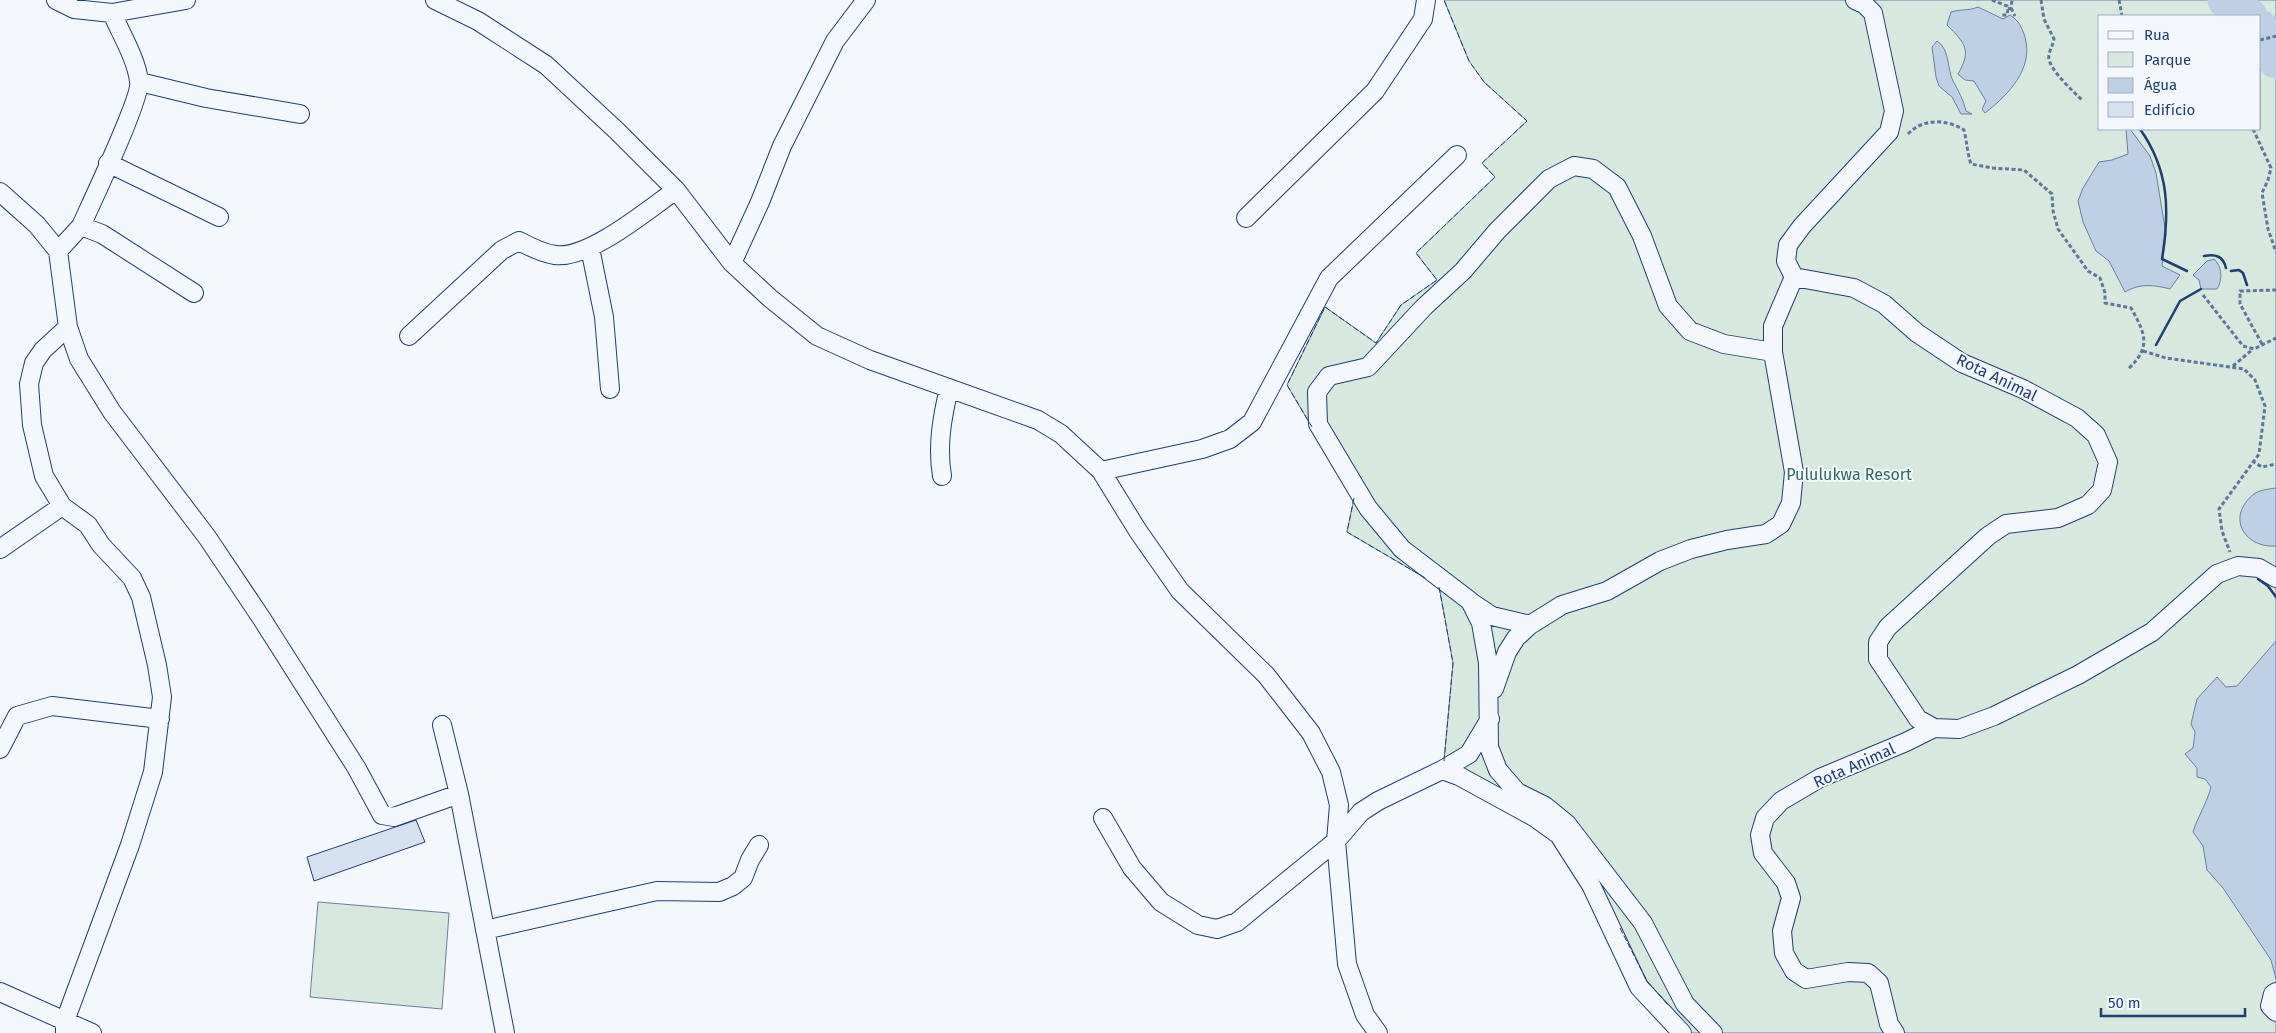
<svg xmlns="http://www.w3.org/2000/svg" width="2276" height="1033" font-family="'Fira Sans',sans-serif">
	<style>
		.green { fill: #d7e8df; stroke: #687fa3; fill-rule: evenodd }
		.water { fill: #bed0e5; stroke: #687fa3 }
		.lines { fill: none; stroke-linecap: round; stroke-linejoin: round }
		.river { stroke: #bed0e5; stroke-width: 35 }
		.building { fill: #d5e0f0; stroke: #1d3f73 }
		.minor-casing { stroke: #1d3f73; stroke-width: 20 }
		.path { stroke: #5e769c; stroke-width: 3; stroke-dasharray: 4 2.5; stroke-linecap: butt }
		.minor { stroke: #f4f7fb; stroke-width: 18 }
		.fence { stroke: #1d3f73; stroke-width: 1; stroke-dasharray: 6 2.5; stroke-linecap: butt }
		.wall { stroke: #1d3f73; stroke-width: 2.5 }
		.labels { text-anchor: middle; stroke-width: 4; stroke-linejoin: round; paint-order: stroke }
		.street-label { font-size: 16px; fill: #1d3f73; stroke: #f4f7fb }
		.park-label { font-size: 16px; fill: #2c6c60; stroke: #f4f7fb }
	</style>
	<rect width="100%" height="100%" fill="#f4f7fb"/>
	<path class="green" d="M 1444,0 L 2276,0 L 2276,1033 L 1691,1033 L 1647,981 L 1589,868 L 1444,761 L 1453,663 L 1439,586 L 1347,532 L 1354,499 L 1287,385 L 1325,307 L 1376,343 L 1401,305 L 1437,280 L 1416,253 L 1495,177 L 1482,163 L 1527,121 L 1484,82 L 1469,61 ZM 2100,16 L 2260,16 L 2260,129 L 2100,129 Z
		M 318,902 L 449,913 L 442,1009 L 310,997 Z"/>
	<path class="water" d="M 1978,7 L 2003,19 L 2010,15 C 2020,22 2021,26 2025,37 C 2034,69 2008,95 1985,113 L 1982,109 L 1986,101 L 1974,81 L 1965,80 L 1958,74 C 1972,50 1965,43 1947,25 L 1951,12 C 1960,9 1969,11 1978,7 Z
		M 1937,41 C 1950,49 1947,69 1953,81 C 1959,92 1963,99 1966,111 L 1972,114 L 1961,114 L 1952,97 L 1939,86 L 1936,77 L 1932,47 Z
		M 2126,129 L 2130,129 L 2150,156 L 2156,173 L 2166,234 L 2162,266 L 2180,275 L 2170,289 C 2154,285 2140,283 2125,292 L 2109,261 L 2096,251 L 2083,222 L 2078,201 L 2083,188 L 2099,162 L 2112,160 L 2128,154 Z
		M 2214,259 C 2222,266 2223,280 2217,289 L 2201,289 L 2199,280 L 2193,275 L 2207,261 Z
		M 2276,488 L 2276,546 C 2243,548 2226,516 2254,494 C 2259,490 2269,489 2276,488 Z
		M 2276,641 L 2276,979 L 2271,960 L 2223,888 L 2207,870 L 2203,846 L 2193,832 C 2198,816 2207,803 2211,787 L 2205,779 L 2197,777 L 2197,768 L 2185,754 L 2193,748 L 2195,732 L 2191,724 L 2197,699 L 2217,677 L 2226,687 L 2237,686 Z"/>
	<g class="lines">
		<path class="river" d="M 2225,0 L 2250,16
			M 2260,27 L 2276,61"/>
	</g>
	<path class="building" d="M 416,820 L 425,842 L 314,881 L 307,857 Z"/>
	<g class="lines">
		<g class="minor-casing">
			<path id="minor" d="M 56,0 L 74,9 L 112,13 L 186,0
				M 435,0 L 478,21 L 546,65 L 617,131 L 676,190 L 732,263 L 771,299 L 817,336 L 870,360 L 1038,420 L 1061,434 L 1101,471 L 1138,531 L 1180,591 L 1266,675 L 1311,733 L 1331,772 L 1339,805 L 1336,841 L 1347,964 L 1365,1015 L 1378,1033
				M 140,82 L 206,98 L 300,114
				M 108,163 L 219,217
				M 0,192 L 37,225 L 58,251 L 68,327 L 79,359 L 112,412 L 207,537 L 262,619 L 356,767 L 382,815 L 394,817 L 459,794
				M 1246,218 L 1375,91 L 1423,19 L 1426,0
				M 81,226 C 91,204 142,96 139,81 C 136,58 121,34 112,13
				M 590,248 L 604,317 L 610,389
				M 58,251 L 81,226 L 102,234 L 194,293
				M 732,263 L 760,202 L 782,146 L 835,41 L 866,0
				M 1794,277 L 1854,288 L 1884,304 L 1917,333 L 1962,363 L 2023,389 L 2077,418 L 2096,435 L 2108,462 L 2102,490 L 2088,505 L 2058,518 L 2006,524 L 1988,536 L 1888,627 L 1878,642 L 1878,659 L 1918,719 L 1934,728 L 1906,742 L 1820,778 L 1781,801 L 1765,818 L 1760,835 L 1763,853 L 1786,883 L 1791,898 L 1782,931 L 1784,953 L 1794,971 L 1806,979 L 1848,972 L 1868,973 L 1879,983 L 1889,1024 L 1895,1033
				M 1794,277 L 1786,261 L 1788,245 L 1802,226 L 1889,132 L 1894,111 L 1873,13 L 1864,4 L 1855,0
				M 409,336 L 502,250 L 519,241 C 530,247 542,253 555,255 C 588,260 649,209 676,190
				M 1101,471 L 1202,449 L 1230,439 L 1252,422 L 1329,278 L 1457,155
				M 942,476 C 937,446 942,418 949,388
				M 0,549 L 62,506
				M 1471,602 L 1492,616 L 1530,625
				M 1494,689 L 1507,652 L 1516,638 L 1530,625 L 1562,605 L 1607,591 L 1660,561 L 1691,549 L 1727,540 L 1766,534 L 1781,524 L 1791,503 L 1794,472 L 1773,352
				M 442,725 L 459,794 L 505,1033
				M 1934,728 L 1959,729 L 1994,716 L 2078,675 L 2152,632 L 2217,574 L 2238,566 L 2259,568 L 2276,578
				M 0,749 L 17,716 L 52,706 L 160,719
				M 1442,770 L 1469,754 L 1490,719
				M 1103,818 L 1132,868 L 1161,902 L 1198,925 L 1217,929 L 1237,922 L 1336,841 L 1361,812 L 1378,801 L 1442,770 L 1459,776 L 1534,817 L 1559,835 L 1591,885 L 1639,987 L 1682,1033
				M 485,930 L 657,891 L 719,892 L 733,886 L 743,878 L 750,860 L 759,845
				M 0,992 L 92,1033
				M 2276,992 L 2273,994 L 2270,1006 L 2276,1012
				M 65,1033 L 65,1021 L 130,845 L 153,772 L 162,697 L 157,665 L 141,597 L 132,578 L 101,545 L 88,525 L 62,506 L 44,476 L 32,425 L 29,384 L 34,363 L 43,350 L 68,327
				M 1713,1033 L 1685,1004 L 1643,923 L 1567,824 L 1545,806 L 1517,792 L 1498,770 L 1489,747 L 1488,663 L 1481,623 L 1470,601 L 1402,549 L 1368,508 L 1318,424 L 1317,392 L 1329,376 L 1368,367 L 1424,307 L 1463,271 L 1497,231 L 1549,179 L 1574,166 L 1593,169 L 1617,187 L 1642,236 L 1668,306 L 1690,331 L 1724,344 L 1773,352 L 1773,326 L 1794,277"/>
		</g>
		<path class="path" d="M 1992,0 L 2007,6 L 2008,9 L 2007,15 L 2000,15
			M 2041,0 L 2044,19 L 2054,39 C 2053,45 2050,49 2049,55 C 2046,67 2073,91 2082,100
			M 2119,0 L 2122,16
			M 2011,8 L 2015,16
			M 2008,9 L 2011,8 L 2012,0
			M 2260,40 L 2276,36
			M 2253,129 L 2271,168 L 2268,180 L 2262,193 L 2268,229 L 2276,252
			M 1908,134 C 1923,118 1946,119 1964,130 C 1967,142 1967,152 1971,164 L 1992,168 L 2024,170 L 2052,194 L 2053,211 L 2058,229 L 2088,271 L 2100,278 L 2105,293 L 2105,303 L 2131,308 C 2145,333 2152,347 2128,369
			M 2203,295 L 2243,346 L 2254,349 L 2276,338
			M 2262,344 L 2240,304 L 2240,291 L 2276,290
			M 2143,351 L 2166,358 L 2244,369 L 2255,380 L 2265,406 L 2259,454 L 2219,509 L 2222,531 L 2230,552
			M 2233,366 L 2253,349
			M 2252,461 L 2262,467 L 2276,464"/>
		<use href="#minor" class="minor"/>
		<path class="fence" d="M 1312,427 L 1287,385 L 1325,307 L 1376,343 L 1401,305 L 1437,280 L 1416,253 L 1495,177 L 1482,163 L 1527,121 L 1484,82 L 1469,61 L 1444,0
			M 1354,498 L 1347,532 L 1427,579
			M 1439,587 L 1453,663 L 1444,761 L 1446,762
			M 1620,928 L 1647,981 L 1669,1006"/>
		<path class="wall" d="M 2140,129 C 2169,170 2170,210 2162,259 L 2187,271
			M 2204,256 C 2216,254 2223,256 2226,268
			M 2231,271 L 2239,270 L 2243,273 L 2247,285
			M 2156,345 L 2180,301 L 2201,289
			M 2258,579 L 2268,586 L 2276,597"/>
	</g>
	<g class="labels">
		<g class="street-label">
			<text transform="translate(1997 377) rotate(26)" y="6">Rota Animal</text>
			<text transform="translate(1854 765) rotate(-24)" y="6">Rota Animal</text>
		</g>
		<g class="park-label">
			<text x="1849" y="480">Pululukwa Resort</text>
		</g>
	</g>
	<rect x="2098" y="15" width="162" height="115" fill="#f4f7fb" stroke="#9eadc5"/>
	<rect x="2108" y="31" width="25" height="8" fill="#f4f7fb" stroke="#9eadc5"/>
	<text x="2144" y="40" font-size="15" fill="#1d3f73">Rua</text>
	<rect x="2108" y="52" width="25" height="15" fill="#d7e8df" stroke="#9eadc5"/>
	<text x="2144" y="65" font-size="15" fill="#1d3f73">Parque</text>
	<rect x="2108" y="78" width="25" height="15" fill="#bed0e5" stroke="#9eadc5"/>
	<text x="2144" y="90" font-size="15" fill="#1d3f73">Água</text>
	<rect x="2108" y="102" width="25" height="15" fill="#d5e0f0" stroke="#9eadc5"/>
	<text x="2144" y="115" font-size="15" fill="#1d3f73">Edifício</text>
	<path d="M2101 1008v8h144v-8" fill="none" stroke="#1d3f73" stroke-width="2.5"/>
	<text x="2108" y="1008" font-size="15" fill="#1d3f73" stroke="#f4f7fb" stroke-width="4" paint-order="stroke">50 m</text>
</svg>
